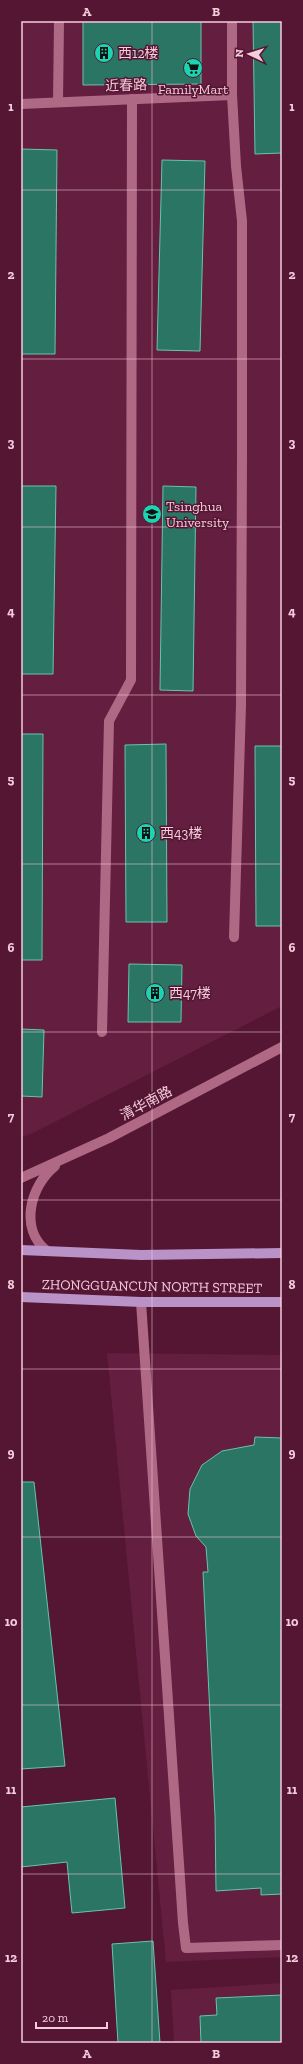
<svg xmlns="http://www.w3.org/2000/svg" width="303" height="2064" font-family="'Zilla Slab','Noto Sans SC',serif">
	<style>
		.built { fill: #641e40 }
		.building { fill: #2a7563; stroke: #65c5ad }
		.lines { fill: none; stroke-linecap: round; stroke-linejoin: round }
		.lane { stroke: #b06985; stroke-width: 10 }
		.street { stroke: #b06985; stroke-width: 10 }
		.secondary { stroke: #b06985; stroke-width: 10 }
		.primary { stroke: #b992c8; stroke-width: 10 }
		.grid { fill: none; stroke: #f4ccda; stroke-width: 1; stroke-opacity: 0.55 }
		.labels { text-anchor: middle; stroke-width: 3; stroke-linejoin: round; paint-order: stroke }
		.poi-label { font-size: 14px; fill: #f4ccda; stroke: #551634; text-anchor: start }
		.street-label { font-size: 14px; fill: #f4ccda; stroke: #551634 }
		.neatline { fill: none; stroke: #f4ccda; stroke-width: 1.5 }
		.grid-label { font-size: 13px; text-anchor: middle; font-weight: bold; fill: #f4ccda }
	</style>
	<rect width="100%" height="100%" fill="#551634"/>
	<path class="built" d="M 21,21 L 282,21 L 282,1006 L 33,1133 L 21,1137 Z
		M 107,1353 L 282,1355 L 282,1957 L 166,1962 Z
		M 282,1983 L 282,2043 L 174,2043 L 171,1990 Z"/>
	<path class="building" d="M 83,21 L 201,21 L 201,84 L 83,85 Z
		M 253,21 L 282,21 L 282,153 L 255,154 Z
		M 21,149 L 57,150 L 55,354 L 21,354 Z
		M 162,160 L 205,161 L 200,351 L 157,350 Z
		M 21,486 L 56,486 L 53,674 L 21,674 Z
		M 163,486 L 196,487 L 193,691 L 160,690 Z
		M 21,734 L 43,734 L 42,960 L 21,960 Z
		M 166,744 L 167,922 L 126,922 L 125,745 Z
		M 255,746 L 282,746 L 282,926 L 256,926 Z
		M 129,964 L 182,965 L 181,1022 L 128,1022 Z
		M 21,1029 L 44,1030 L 42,1097 L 21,1096 Z
		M 255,1437 L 282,1438 L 282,1894 L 261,1895 L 261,1888 L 216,1891 L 215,1816 L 203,1572 L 208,1572 L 206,1547 L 196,1536 L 188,1514 L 190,1489 L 202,1465 L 222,1451 L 254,1445 Z
		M 21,1482 L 34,1482 L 65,1766 L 21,1769 Z
		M 115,1798 L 125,1908 L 72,1913 L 67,1862 L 21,1867 L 21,1807 Z
		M 153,1941 L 160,2043 L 118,2043 L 112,1944 Z
		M 282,1995 L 282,2043 L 201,2043 L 200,2016 L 217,2015 L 216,1998 Z"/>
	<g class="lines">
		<path class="lane" d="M 232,21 L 232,95 L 236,166 L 242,221 L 242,454 L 241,705 L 234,937
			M 58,102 L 59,21
			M 102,1032 L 109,721 L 131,680 L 132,99
			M 141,1302 L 183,1923 L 186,1948 L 282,1945"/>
		<path class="street" d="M 21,104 L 232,95"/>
		<path class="secondary" d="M 21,1178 L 109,1138 L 282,1047
			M 47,1251 C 19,1229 30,1186 55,1166"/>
		<path class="primary" d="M 21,1250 L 141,1255 L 282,1253
			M 21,1297 L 141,1302 L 282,1302"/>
	</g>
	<path class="grid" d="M 152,21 L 152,2043M 21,190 L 282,190M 21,359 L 282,359M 21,527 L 282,527M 21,695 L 282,695M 21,864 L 282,864M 21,1032 L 282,1032M 21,1200 L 282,1200M 21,1369 L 282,1369M 21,1537 L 282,1537M 21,1705 L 282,1705M 21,1874 L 282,1874"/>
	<defs>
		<g id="building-disc" transform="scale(1)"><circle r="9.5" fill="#19d5b2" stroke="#551634"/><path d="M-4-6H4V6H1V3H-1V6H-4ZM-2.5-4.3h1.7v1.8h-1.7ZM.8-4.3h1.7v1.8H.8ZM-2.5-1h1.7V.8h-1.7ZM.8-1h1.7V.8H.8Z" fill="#111"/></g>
		<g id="supermarket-disc" transform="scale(1)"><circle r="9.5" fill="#19d5b2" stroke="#551634"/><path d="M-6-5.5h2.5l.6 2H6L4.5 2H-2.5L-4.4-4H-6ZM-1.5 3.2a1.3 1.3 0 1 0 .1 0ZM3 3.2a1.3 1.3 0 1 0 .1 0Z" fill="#111"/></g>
		<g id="university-disc" transform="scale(1)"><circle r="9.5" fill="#19d5b2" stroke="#551634"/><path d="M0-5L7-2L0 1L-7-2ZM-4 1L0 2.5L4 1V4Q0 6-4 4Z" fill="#111"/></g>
	</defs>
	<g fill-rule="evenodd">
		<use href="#building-disc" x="104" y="53"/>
		<use href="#supermarket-disc" x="193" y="68"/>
		<use href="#university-disc" x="152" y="514"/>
		<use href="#building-disc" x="146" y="833"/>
		<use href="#building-disc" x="155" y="993"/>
	</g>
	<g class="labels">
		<g class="poi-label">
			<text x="118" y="58">西12楼</text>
			<text x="193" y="94" text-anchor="middle">FamilyMart</text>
			<text x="166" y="511">Tsinghua<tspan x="166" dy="16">University</tspan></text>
			<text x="160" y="838">西43楼</text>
			<text x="169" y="998">西47楼</text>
		</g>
		<g class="street-label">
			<text transform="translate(126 85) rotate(-2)" y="5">近春路</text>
			<text transform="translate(146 1103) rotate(-28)" y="5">清华南路</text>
			<text transform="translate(152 1286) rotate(1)" y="5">ZHONGGUANCUN NORTH STREET</text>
		</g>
	</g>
	<rect width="303" height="2064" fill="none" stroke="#551634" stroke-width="44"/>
	<g transform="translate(249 54) rotate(274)" stroke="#551634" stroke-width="3" paint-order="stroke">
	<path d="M0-3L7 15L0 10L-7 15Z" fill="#f4ccda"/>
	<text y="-6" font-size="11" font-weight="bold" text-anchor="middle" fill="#f4ccda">N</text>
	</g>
	<path d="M36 2022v6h71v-6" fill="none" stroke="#f4ccda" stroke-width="2"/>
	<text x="42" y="2022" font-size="12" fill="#f4ccda" stroke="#551634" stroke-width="3" paint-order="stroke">20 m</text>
	<rect x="22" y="22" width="259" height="2020" class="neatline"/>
	<g class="grid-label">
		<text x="87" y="16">A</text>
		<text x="216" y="16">B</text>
		<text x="11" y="111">1</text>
		<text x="292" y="111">1</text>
		<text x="11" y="279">2</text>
		<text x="292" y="279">2</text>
		<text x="11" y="447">3</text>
		<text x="292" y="447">3</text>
		<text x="11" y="616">4</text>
		<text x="292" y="616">4</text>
		<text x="11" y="784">5</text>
		<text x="292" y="784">5</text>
		<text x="11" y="952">6</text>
		<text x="292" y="952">6</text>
		<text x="11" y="1121">7</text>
		<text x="292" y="1121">7</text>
		<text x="11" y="1289">8</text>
		<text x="292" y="1289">8</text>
		<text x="11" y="1457">9</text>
		<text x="292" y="1457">9</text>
		<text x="11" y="1626">10</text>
		<text x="292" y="1626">10</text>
		<text x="11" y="1794">11</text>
		<text x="292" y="1794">11</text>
		<text x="11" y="1962">12</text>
		<text x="292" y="1962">12</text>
		<text x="87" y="2058">A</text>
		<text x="216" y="2058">B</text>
	</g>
</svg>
